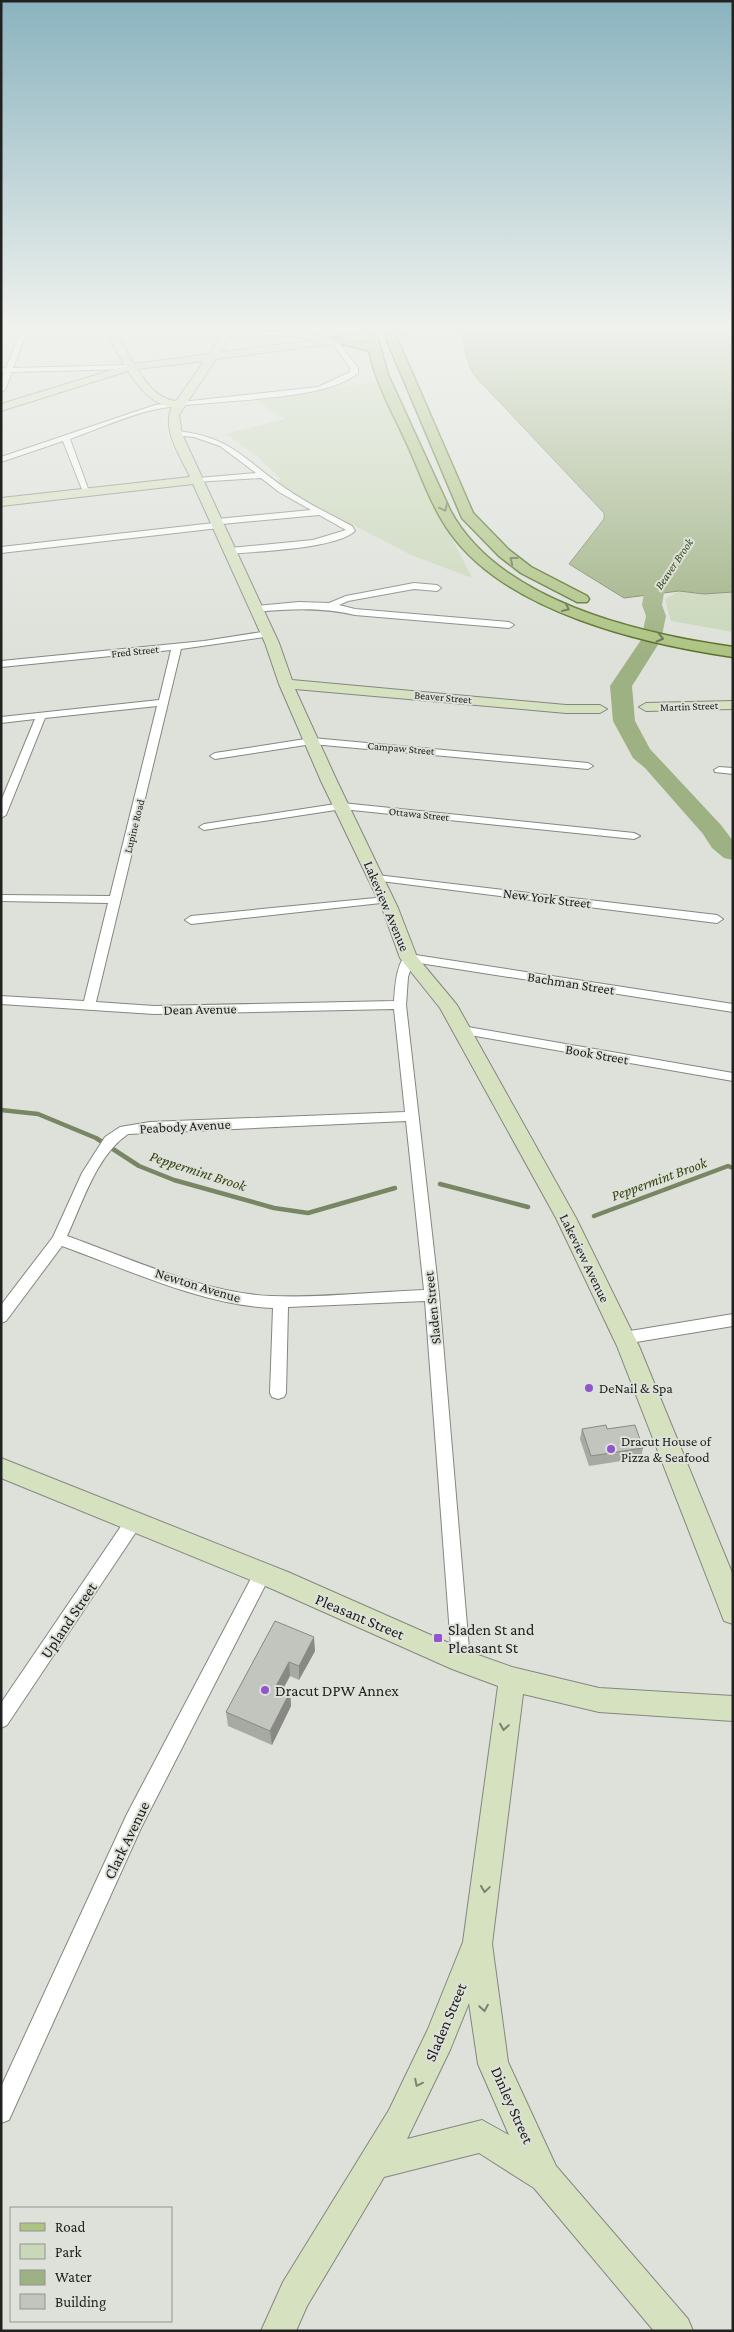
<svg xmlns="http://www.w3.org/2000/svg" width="734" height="2332" font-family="'Crimson Pro',serif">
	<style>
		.green { fill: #cad7b9 }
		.water { fill: #9eb182; stroke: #788664 }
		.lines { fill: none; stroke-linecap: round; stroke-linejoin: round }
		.stream { stroke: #788664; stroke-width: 4.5 }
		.river { fill: #9eb182; fill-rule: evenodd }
		.street-casing { stroke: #848781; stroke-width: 2 }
		.secondary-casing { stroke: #848781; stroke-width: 2 }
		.primary-casing { stroke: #597129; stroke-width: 3 }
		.street { fill: #fff; fill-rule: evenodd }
		.secondary { fill: #d6e1c0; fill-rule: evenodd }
		.primary { fill: #adc382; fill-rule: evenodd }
		.wall { fill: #a7a9a3 }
		.shaded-wall { fill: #888985 }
		.building { fill: #c2c4be; stroke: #888985 }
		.oneway { stroke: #677250 }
		.oneway2 { stroke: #7c8270 }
		.poi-dot { fill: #9355cb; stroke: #dee1da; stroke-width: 2 }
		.labels { text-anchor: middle; stroke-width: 4; stroke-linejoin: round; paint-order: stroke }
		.far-street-label { font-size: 11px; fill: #21221f; stroke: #dee1da }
		.far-water-label { font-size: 12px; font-style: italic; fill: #344511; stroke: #dee1da }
		.street-label { font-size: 14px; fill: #21221f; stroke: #dee1da }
		.poi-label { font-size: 14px; fill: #21221f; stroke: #dee1da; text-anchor: start }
		.water-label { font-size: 15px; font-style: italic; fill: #344511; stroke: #dee1da }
		.near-street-label { font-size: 16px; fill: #21221f; stroke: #dee1da }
		.near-poi-label { font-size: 16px; fill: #21221f; stroke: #dee1da; text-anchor: start }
	</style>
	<rect width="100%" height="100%" fill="#dee1da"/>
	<path class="green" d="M 379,383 L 419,472 L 472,578 L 411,555 L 292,493 L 276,481 L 281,479 L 258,457 L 226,434 L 284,419 L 257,401 C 298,395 338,385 379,383 Z
		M 679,591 L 704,594 L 733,592 L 733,632 L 671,621 L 665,599 Z"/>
	<path class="water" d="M 457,329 L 733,329 L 733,592 L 704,594 L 679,591 L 624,598 L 569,564 L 604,519 L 604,513 L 474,375 C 465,361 466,343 457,329 Z"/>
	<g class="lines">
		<path class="stream" d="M 1,1110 L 38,1114 L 96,1138 L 139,1166 L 174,1180 L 274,1208 L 308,1213 L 395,1188
			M 440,1184 L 528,1207
			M 594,1216 L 728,1166 L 733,1168"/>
		<path class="river" d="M 676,554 L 683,556 L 685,560 L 664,593 L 662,605 L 666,616 L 661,640 L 632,686 L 635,721 L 650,749 L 721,825 L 733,841 L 733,860 L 724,858 L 712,848 L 703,834 L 645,768 L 633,758 L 613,721 L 610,686 L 641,640 L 646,616 L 642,605 L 644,593 L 669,556 Z"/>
		<g class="street-casing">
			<path id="street" d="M 1,329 L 42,329 L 27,331 L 13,368 L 131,365 L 135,367 L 131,369 L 12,372 L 5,390 L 1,392 L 1,380 L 4,372 L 1,372 L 1,368 L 6,368 L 21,332 L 1,332 Z
				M 209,329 L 300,333 L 336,339 L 358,368 L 358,373 C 325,403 204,399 157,409 C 128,415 98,429 70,439 L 90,494 L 83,492 L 63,441 L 1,462 L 1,457 L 155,405 L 318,387 L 350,372 L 350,368 L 332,342 L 300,337 L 212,331 Z
				M 176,431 C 231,436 244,460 285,488 C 306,503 330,514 352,526 L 355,531 C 336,549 258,551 230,554 L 226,551 L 230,548 L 313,540 L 346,530 L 319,515 L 222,524 L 219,528 L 1,553 L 1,547 L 214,523 L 217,519 L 311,510 L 279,492 L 261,478 L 195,482 L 194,480 L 198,478 L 256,473 L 220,446 L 194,437 L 173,435 L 172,433 Z
				M 414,583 L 437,585 L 441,588 L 437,591 L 414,589 L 348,601 L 339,605 L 355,609 L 509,622 L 514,625 L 509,628 L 355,615 C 321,607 290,609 256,612 L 251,609 L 256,606 L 299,602 L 329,603 L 346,596 Z
				M 268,631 L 271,632 L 271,636 L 181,649 L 96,1002 L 154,1006 L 394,1001 C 395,990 396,958 409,954 L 733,1004 L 733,1012 L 413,962 L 408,977 L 406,1005 L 439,1295 L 470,1661 L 467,1667 L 461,1669 L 455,1667 L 452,1661 L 425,1301 L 288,1307 L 286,1393 L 284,1397 L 278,1399 L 272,1397 L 270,1393 L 273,1308 C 205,1306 126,1269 62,1246 L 6,1321 L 1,1323 L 1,1305 L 53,1237 L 82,1173 L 105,1137 L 120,1127 L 150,1122 L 405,1112 L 394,1009 L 154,1014 L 1,1004 L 1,996 L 84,1001 L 108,903 L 1,901 L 1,895 L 110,896 L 157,706 L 45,718 L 6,815 L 1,818 L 1,801 L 35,719 L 1,723 L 1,717 L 159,700 L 171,650 L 1,667 L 1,661 L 204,641 ZM 406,1121 L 424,1290 C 374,1292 322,1298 272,1296 C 206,1294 129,1258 67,1236 C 83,1202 96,1156 128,1134 Z
				M 312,738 L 588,763 L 593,766 L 588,769 L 312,744 L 215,759 L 210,756 L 215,753 Z
				M 719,767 L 733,768 L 733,774 L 715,772 L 714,770 Z
				M 342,803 L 634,833 L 640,836 L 634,839 L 342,809 L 204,830 L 199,827 L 204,824 Z
				M 377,875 L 717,915 L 723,919 L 717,923 L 373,880 L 371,878 Z
				M 386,897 L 392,900 L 390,902 L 191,924 L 185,920 L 191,916 Z
				M 462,1026 L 733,1073 L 733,1081 L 458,1033 L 456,1030 L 458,1027 Z
				M 733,1314 L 733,1326 L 624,1344 L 619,1342 L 616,1338 L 619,1334 L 624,1332 Z
				M 134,1514 L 140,1516 L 142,1521 L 140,1526 L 7,1725 L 1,1728 L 1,1703 L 128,1516 Z
				M 262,1566 L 268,1569 L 271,1574 L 141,1828 L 9,2120 L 1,2123 L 1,2087 L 127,1814 L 256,1569 Z"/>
		</g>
		<g class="secondary-casing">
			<path id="secondary" d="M 104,329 L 114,329 L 134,364 L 209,354 L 226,329 L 236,329 L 220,352 L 402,329 L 428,329 L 423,332 L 216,359 L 179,415 L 182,434 L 279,643 L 292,680 L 566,705 L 600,705 L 607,709 L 600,713 L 566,713 L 295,689 L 337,781 L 398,908 L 417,957 L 457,1005 L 576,1218 L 639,1346 L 733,1575 L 733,1624 L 724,1621 L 617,1346 L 556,1218 L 440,1008 L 400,958 L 382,908 L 321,781 L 279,684 L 265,643 L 193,484 L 1,506 L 1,498 L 190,477 C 181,457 161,429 172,407 C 152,404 139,388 128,371 L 1,411 L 1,404 L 125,366 ZM 204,361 L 176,401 C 158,399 146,383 137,369 Z
				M 733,701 L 733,709 L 646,711 L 639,707 L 646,703 Z
				M 1,1458 L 288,1572 L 467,1651 L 512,1667 L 599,1688 L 733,1696 L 733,1721 L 599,1712 L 523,1694 L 492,1944 L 508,2062 L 556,2166 L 688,2319 L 693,2331 L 654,2331 L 534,2188 L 479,2153 L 384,2177 L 307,2306 L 296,2331 L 261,2331 L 283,2282 L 389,2110 L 428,2029 L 463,1942 L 498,1686 L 452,1669 L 270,1588 L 1,1478 ZM 469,2003 L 478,2064 L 509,2135 L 482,2120 L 407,2139 L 450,2050 Z"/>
		</g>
		<g class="primary-casing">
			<path id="primary" d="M 363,329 L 375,329 L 388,375 L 450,510 C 498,601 639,634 733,647 L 733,657 C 643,644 507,612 451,534 C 432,508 421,475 408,446 C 394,415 376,384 369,351 L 332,341 L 330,339 L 336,336 L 367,344 Z
				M 382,329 L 393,329 L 473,513 L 509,550 L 531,567 L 587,596 L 589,599 L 587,602 L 577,602 L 521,573 L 499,556 L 462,518 Z"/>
		</g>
		<use href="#street" class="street"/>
		<use href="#secondary" class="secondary"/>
		<use href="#primary" class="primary"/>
	</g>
	<path class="wall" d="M 582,1429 L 607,1429 L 643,1448 L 641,1458 L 589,1466 L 580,1439 Z
		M 275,1621 L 315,1651 L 299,1680 L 290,1676 L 283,1689 L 290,1692 L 291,1706 L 272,1745 L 228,1726 L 226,1712 Z"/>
	<path class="shaded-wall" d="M 314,1637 L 315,1651 L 299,1680 L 299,1666 Z
		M 289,1662 L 290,1676 L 277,1700 L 276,1686 Z
		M 290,1692 L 291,1706 L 272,1745 L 270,1731 Z"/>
	<path class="building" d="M 606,1425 L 607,1429 L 635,1425 L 643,1448 L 591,1456 L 582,1429 Z
		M 275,1621 L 314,1637 L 299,1666 L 289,1662 L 276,1686 L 290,1692 L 270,1731 L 226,1712 Z"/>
	<defs><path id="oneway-chevron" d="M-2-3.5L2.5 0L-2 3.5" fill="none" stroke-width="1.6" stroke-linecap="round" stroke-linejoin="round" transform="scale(1.25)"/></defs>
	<g class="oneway">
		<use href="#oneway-chevron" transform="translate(444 508) rotate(64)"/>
		<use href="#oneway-chevron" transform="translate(513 560) rotate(-142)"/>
		<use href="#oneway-chevron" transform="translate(566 608) rotate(24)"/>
		<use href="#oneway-chevron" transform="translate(660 638) rotate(14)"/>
	</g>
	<g class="oneway2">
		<use href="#oneway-chevron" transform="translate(504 1727) rotate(99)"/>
		<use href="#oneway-chevron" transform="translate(485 1889) rotate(98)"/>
		<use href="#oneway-chevron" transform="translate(484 2008) rotate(81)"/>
		<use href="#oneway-chevron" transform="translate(418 2083) rotate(116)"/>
	</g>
	<linearGradient id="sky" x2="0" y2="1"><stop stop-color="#8ab3bf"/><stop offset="0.5" stop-color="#f0f2ee"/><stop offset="1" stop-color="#f0f2ee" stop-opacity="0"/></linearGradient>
	<rect width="734" height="655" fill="url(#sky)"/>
	<g class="poi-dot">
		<circle cx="589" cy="1388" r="5"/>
		<circle cx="611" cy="1449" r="5"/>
		<rect x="433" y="1633" width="10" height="10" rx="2.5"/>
		<circle cx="265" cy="1690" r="5"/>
	</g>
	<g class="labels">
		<g class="far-street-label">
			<text transform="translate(135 651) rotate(-6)" y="4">Fred Street</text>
			<text transform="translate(443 697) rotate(5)" y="4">Beaver Street</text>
			<text transform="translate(689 706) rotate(-2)" y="4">Martin Street</text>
			<text transform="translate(401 748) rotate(5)" y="4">Campaw Street</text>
			<text transform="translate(419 814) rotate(6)" y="4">Ottawa Street</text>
			<text transform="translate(134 826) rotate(-76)" y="4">Lupine Road</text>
		</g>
		<g class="far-water-label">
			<text transform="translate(674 564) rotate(-56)" y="4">Beaver Brook</text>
		</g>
		<g class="street-label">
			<text transform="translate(547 898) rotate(7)" y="5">New York Street</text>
			<text transform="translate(387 906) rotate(67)" y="5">Lakeview Avenue</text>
			<text transform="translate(571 983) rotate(9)" y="5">Bachman Street</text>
			<text transform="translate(200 1009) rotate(-1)" y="5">Dean Avenue</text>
			<text transform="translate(597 1054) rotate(10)" y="5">Book Street</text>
			<text transform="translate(185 1126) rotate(-3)" y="5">Peabody Avenue</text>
			<text transform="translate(585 1258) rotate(64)" y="5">Lakeview Avenue</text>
			<text transform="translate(198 1285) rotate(17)" y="5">Newton Avenue</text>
			<text transform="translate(432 1308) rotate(-96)" y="5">Sladen Street</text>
		</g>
		<g class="poi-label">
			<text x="599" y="1393">DeNail &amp; Spa</text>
			<text x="621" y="1446">Dracut House of<tspan x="621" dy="16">Pizza &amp; Seafood</tspan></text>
		</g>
		<g class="water-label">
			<text transform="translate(198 1171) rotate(18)" y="5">Peppermint Brook</text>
			<text transform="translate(659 1179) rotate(-20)" y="5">Peppermint Brook</text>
		</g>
		<g class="near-street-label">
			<text transform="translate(360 1616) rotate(23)" y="6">Pleasant Street</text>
			<text transform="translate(68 1620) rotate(-56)" y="6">Upland Street</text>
			<text transform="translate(126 1840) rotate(-64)" y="6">Clark Avenue</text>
			<text transform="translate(445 2022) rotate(-67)" y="6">Sladen Street</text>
			<text transform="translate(513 2105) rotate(66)" y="6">Dinley Street</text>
		</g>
		<g class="near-poi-label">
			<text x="448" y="1635">Sladen St and<tspan x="448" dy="18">Pleasant St</tspan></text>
			<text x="275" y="1696">Dracut DPW Annex</text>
		</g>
	</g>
	<rect width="734" height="2332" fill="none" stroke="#21221f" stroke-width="5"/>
	<rect x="10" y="2207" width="162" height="115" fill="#dee1da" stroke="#92958f"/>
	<rect x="20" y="2223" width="25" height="8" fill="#adc382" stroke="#92958f"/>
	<text x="55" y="2232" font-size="15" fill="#21221f">Road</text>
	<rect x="20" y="2244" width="25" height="15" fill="#cad7b9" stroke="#92958f"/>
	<text x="55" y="2257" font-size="15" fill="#21221f">Park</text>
	<rect x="20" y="2270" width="25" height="15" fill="#9eb182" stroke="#92958f"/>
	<text x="55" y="2282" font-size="15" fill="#21221f">Water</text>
	<rect x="20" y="2294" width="25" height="15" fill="#c2c4be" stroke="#92958f"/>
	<text x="55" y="2307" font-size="15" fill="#21221f">Building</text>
</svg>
